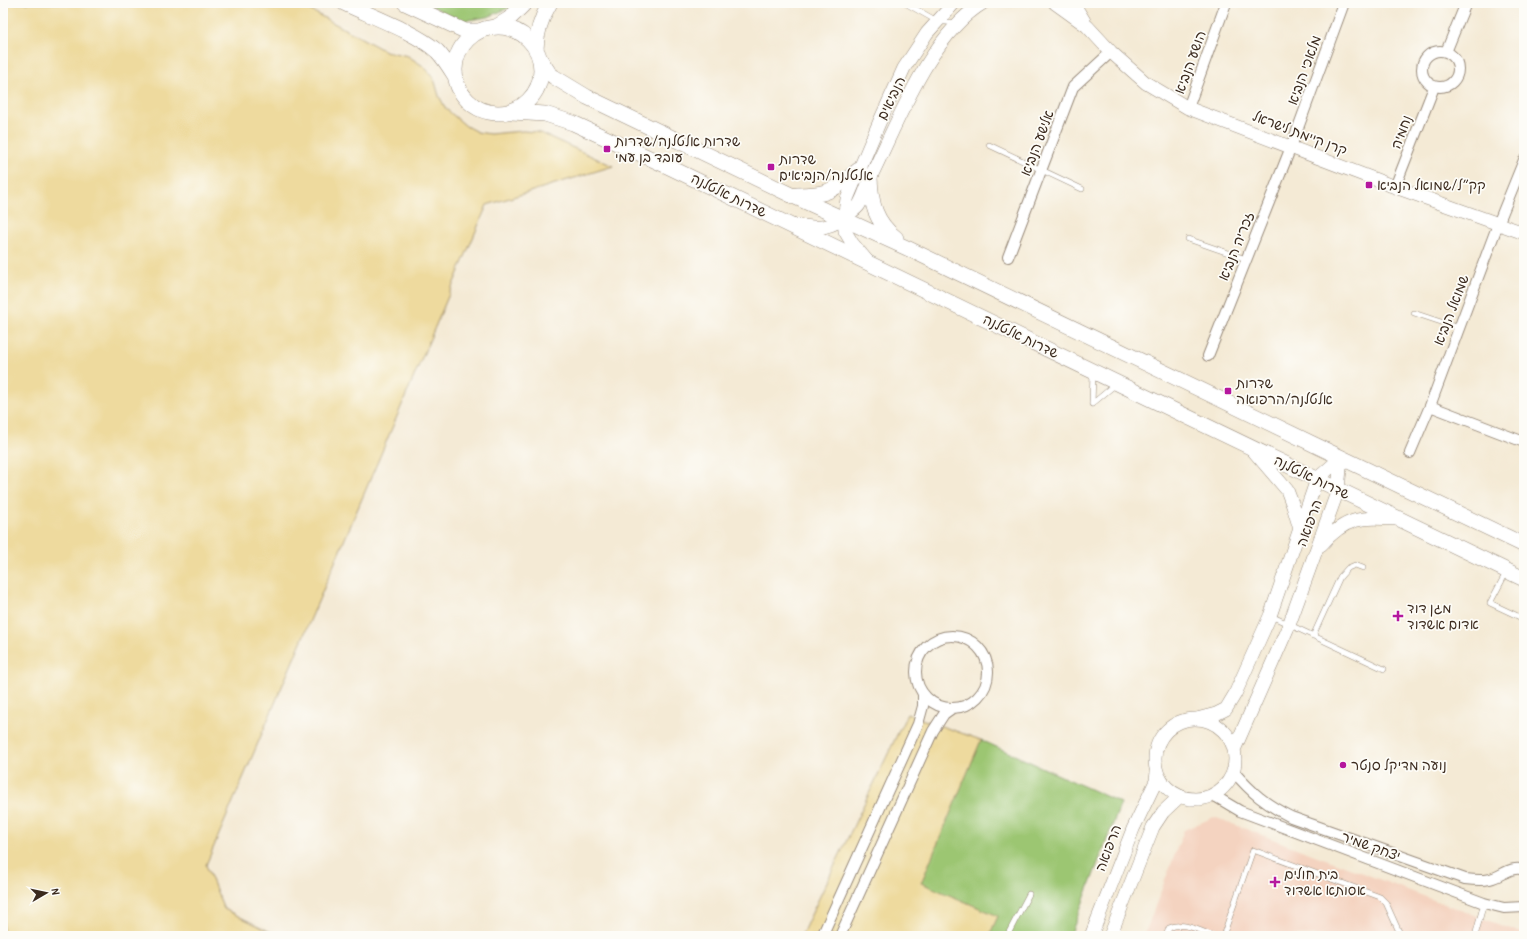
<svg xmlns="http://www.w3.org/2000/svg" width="1527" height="939" font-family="'Patrick Hand','Playpen Sans Hebrew',sans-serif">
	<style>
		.built { fill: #f4d3c0 }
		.green { fill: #9cc672; stroke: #6c7848 }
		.sand { fill: #eeda9e; stroke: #94825e }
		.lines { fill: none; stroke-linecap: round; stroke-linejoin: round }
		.service-casing { stroke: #988a7a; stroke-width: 6 }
		.minor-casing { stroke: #988a7a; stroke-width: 12 }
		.tertiary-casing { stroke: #988a7a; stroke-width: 14 }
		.secondary-casing { stroke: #988a7a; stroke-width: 16 }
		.service { stroke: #fff; stroke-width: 5 }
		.minor { stroke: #fff; stroke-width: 10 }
		.tertiary { stroke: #fff; stroke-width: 13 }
		.secondary { stroke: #fff; stroke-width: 15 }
		.poi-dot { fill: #b5179e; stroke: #fdfcf7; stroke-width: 1.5 }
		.labels { text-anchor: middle; stroke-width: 3.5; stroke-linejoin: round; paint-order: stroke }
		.street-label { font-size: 14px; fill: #3b2a1e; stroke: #fdfcf7 }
		.poi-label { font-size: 14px; fill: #3b2a1e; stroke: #fdfcf7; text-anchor: start }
	</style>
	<rect width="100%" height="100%" fill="#fdfcf7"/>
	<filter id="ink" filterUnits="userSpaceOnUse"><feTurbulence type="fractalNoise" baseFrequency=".025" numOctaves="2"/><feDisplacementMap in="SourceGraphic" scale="8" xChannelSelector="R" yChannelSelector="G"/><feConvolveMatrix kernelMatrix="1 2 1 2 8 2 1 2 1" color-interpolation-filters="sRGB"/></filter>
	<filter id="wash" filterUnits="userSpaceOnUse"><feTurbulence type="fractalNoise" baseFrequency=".012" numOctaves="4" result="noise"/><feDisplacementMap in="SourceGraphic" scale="16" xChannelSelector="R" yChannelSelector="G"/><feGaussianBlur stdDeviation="0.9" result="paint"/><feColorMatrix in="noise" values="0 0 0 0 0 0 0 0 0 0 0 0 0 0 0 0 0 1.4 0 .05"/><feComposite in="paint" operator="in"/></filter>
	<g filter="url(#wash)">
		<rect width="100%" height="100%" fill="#f4ead5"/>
		<path class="built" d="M 1214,817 L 1524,934 L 1524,936 L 1144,936 L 1184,830 Z"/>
		<path class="green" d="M 426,3 L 515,3 L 513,6 L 488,17 L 461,21 Z
			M 981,740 L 1121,803 L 1070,936 L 989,936 L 998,916 L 921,883 Z"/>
		<path class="sand" d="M 3,3 L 297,3 L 385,51 L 408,56 L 423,66 L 430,73 L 435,82 L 439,96 L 446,109 L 466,126 L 477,132 L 490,134 L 523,131 L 535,132 L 543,134 L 613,166 L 487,205 L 206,865 L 224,909 L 279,936 L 3,936 Z
			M 907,714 L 981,740 L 921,883 L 998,916 L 989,936 L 801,936 Z"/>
	</g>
	<g filter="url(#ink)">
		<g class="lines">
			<g class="service-casing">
				<path id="service" d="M 905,3 L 937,21 L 955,23
					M 989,145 L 1082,189
					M 1188,239 L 1246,259
					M 1414,313 L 1459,328
					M 1092,404 L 1116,384
					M 1092,404 L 1093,373
					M 1507,571 L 1490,603 L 1524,619
					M 1271,616 L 1384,669
					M 1313,636 L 1340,577 L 1348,568 L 1355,565 L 1363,568
					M 1007,936 L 1029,894
					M 1166,936 L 1169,928 C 1184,921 1200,931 1214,936
					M 1223,936 L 1253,850 L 1380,897 L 1386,903 L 1401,936
					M 1475,936 L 1484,903"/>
			</g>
			<g class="minor-casing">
				<path id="minor" d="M1422 69a18 18 0 1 1 36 0a18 18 0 1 1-36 0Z
					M 1446,52 L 1466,3
					M 1188,108 L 1226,3
					M 1524,160 L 1498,224 L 1430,406 L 1524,442
					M 1395,187 L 1434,87
					M 1008,257 L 1073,87 L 1111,52
					M 1208,356 L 1291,147 L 1344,3
					M 1410,453 L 1430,406
					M916 672a36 36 0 1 1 72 0a36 36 0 1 1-72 0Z
					M 1233,771 C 1252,793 1265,804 1291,817 L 1465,879 C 1473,880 1482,881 1490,879 C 1502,876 1512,865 1524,870
					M 1213,795 L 1240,811 L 1484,903 L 1504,908 L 1524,907
					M 822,936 L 918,724 L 923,706 L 923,695
					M 840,936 L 933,731 L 944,714 L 951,709"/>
			</g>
			<g class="tertiary-casing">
				<path id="tertiary" d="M 1055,3 L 1087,26 L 1111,52 L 1146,83 L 1188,108 L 1395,187 L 1524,233
					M 1073,3 L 1084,21
					M 797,225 C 819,229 832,229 850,213 C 853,211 857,208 859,205 C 865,195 868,182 873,172 C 899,119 931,34 983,3
					M 868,262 L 852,243 L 845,231 L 844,219 L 847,199 L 879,123 L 904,68 L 927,33 L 954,3
					M 1251,448 L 1287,490 L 1293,506 L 1300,529
					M 1321,545 C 1346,516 1362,517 1398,519
					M 1197,719 L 1216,714 L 1226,709 L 1235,694 L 1270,616 L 1317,479 L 1341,458
					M1155 759a40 40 0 1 1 80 0a40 40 0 1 1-80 0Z
					M 1234,750 L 1289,625 L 1338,490 L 1341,458
					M 1091,936 L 1133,829 L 1156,781 L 1157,772
					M 1110,936 L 1153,827 L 1163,812 L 1180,796"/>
			</g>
			<g class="secondary-casing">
				<path id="secondary" d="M 344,3 C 371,16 415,32 437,51 C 444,58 450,68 455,76
					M 405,3 L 465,31 L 478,31
					M455 70a43 43 0 1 1 86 0a43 43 0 1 1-86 0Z
					M 496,27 L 509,19 L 525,3
					M 536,50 C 536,32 541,18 550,3
					M 540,59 L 549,73 L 554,77 L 587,97 L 791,195 L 909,249 L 1315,445 L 1524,545
					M 512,112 L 545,114 L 573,123 L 667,166 L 1524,579
					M 870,178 C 871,203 875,222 896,238
					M 797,195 C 806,195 816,195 826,192 C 838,188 849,177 860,169"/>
			</g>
			<use href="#service" class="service"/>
			<use href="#minor" class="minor"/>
			<use href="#tertiary" class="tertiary"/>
			<use href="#secondary" class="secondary"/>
		</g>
	</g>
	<g class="poi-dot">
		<rect x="603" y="145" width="8" height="8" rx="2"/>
		<rect x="767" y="163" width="8" height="8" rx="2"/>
		<rect x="1365" y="181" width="8" height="8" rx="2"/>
		<rect x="1224" y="387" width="8" height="8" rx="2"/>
		<path d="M1396 610h4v4h4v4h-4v4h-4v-4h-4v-4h4z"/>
		<circle cx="1343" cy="765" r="4"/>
		<path d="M1273 876h4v4h4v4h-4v4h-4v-4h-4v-4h4z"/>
	</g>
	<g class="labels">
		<g class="street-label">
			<text transform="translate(1190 62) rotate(-70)" y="5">הושע הנביא</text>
			<text transform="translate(1304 70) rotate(-70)" y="5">מלאכי הנביא</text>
			<text transform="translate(891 98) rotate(-64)" y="5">הנביאים</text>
			<text transform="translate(1401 132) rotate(-69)" y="5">נחמיה</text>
			<text transform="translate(1300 133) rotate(21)" y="5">קרן קיימת לישראל</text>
			<text transform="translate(1037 143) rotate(-69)" y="5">אלישע הנביא</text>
			<text transform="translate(729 195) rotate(26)" y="5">שדרות אלטלנה</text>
			<text transform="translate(1236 246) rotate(-68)" y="5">זכריה הנביא</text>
			<text transform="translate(1451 310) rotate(-69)" y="5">שמואל הנביא</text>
			<text transform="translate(1021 336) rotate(26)" y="5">שדרות אלטלנה</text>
			<text transform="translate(1312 477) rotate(26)" y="5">שדרות אלטלנה</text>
			<text transform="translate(1309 523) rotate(-70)" y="5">הרפואה</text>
			<text transform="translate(1371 846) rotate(20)" y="5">יצחק שמיר</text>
			<text transform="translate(1108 848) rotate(-69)" y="5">הרפואה</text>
		</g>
		<g class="poi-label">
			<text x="615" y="146">שדרות אלטלנה/שדרות<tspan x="615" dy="16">עובד בן עמי</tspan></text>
			<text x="779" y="164">שדרות<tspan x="779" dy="16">אלטלנה/הנביאים</tspan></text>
			<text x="1377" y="190">קק״ל/שמואל הנביא</text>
			<text x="1236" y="388">שדרות<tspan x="1236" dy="16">אלטלנה/הרפואה</tspan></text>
			<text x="1407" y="613">מגן דוד<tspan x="1407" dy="16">אדום אשדוד</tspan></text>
			<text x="1351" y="770">נועה מדיקל סנטר</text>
			<text x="1284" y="879">בית חולים<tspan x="1284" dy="16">אסותא אשדוד</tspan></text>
		</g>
	</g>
	<rect width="1527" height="939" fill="none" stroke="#fdfcf7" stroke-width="16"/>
	<g transform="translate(46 893) rotate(81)" stroke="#fdfcf7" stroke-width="3" paint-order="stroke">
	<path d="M0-3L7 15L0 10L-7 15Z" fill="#3b2a1e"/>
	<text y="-6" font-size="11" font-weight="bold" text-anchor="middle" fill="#3b2a1e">N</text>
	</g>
</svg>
